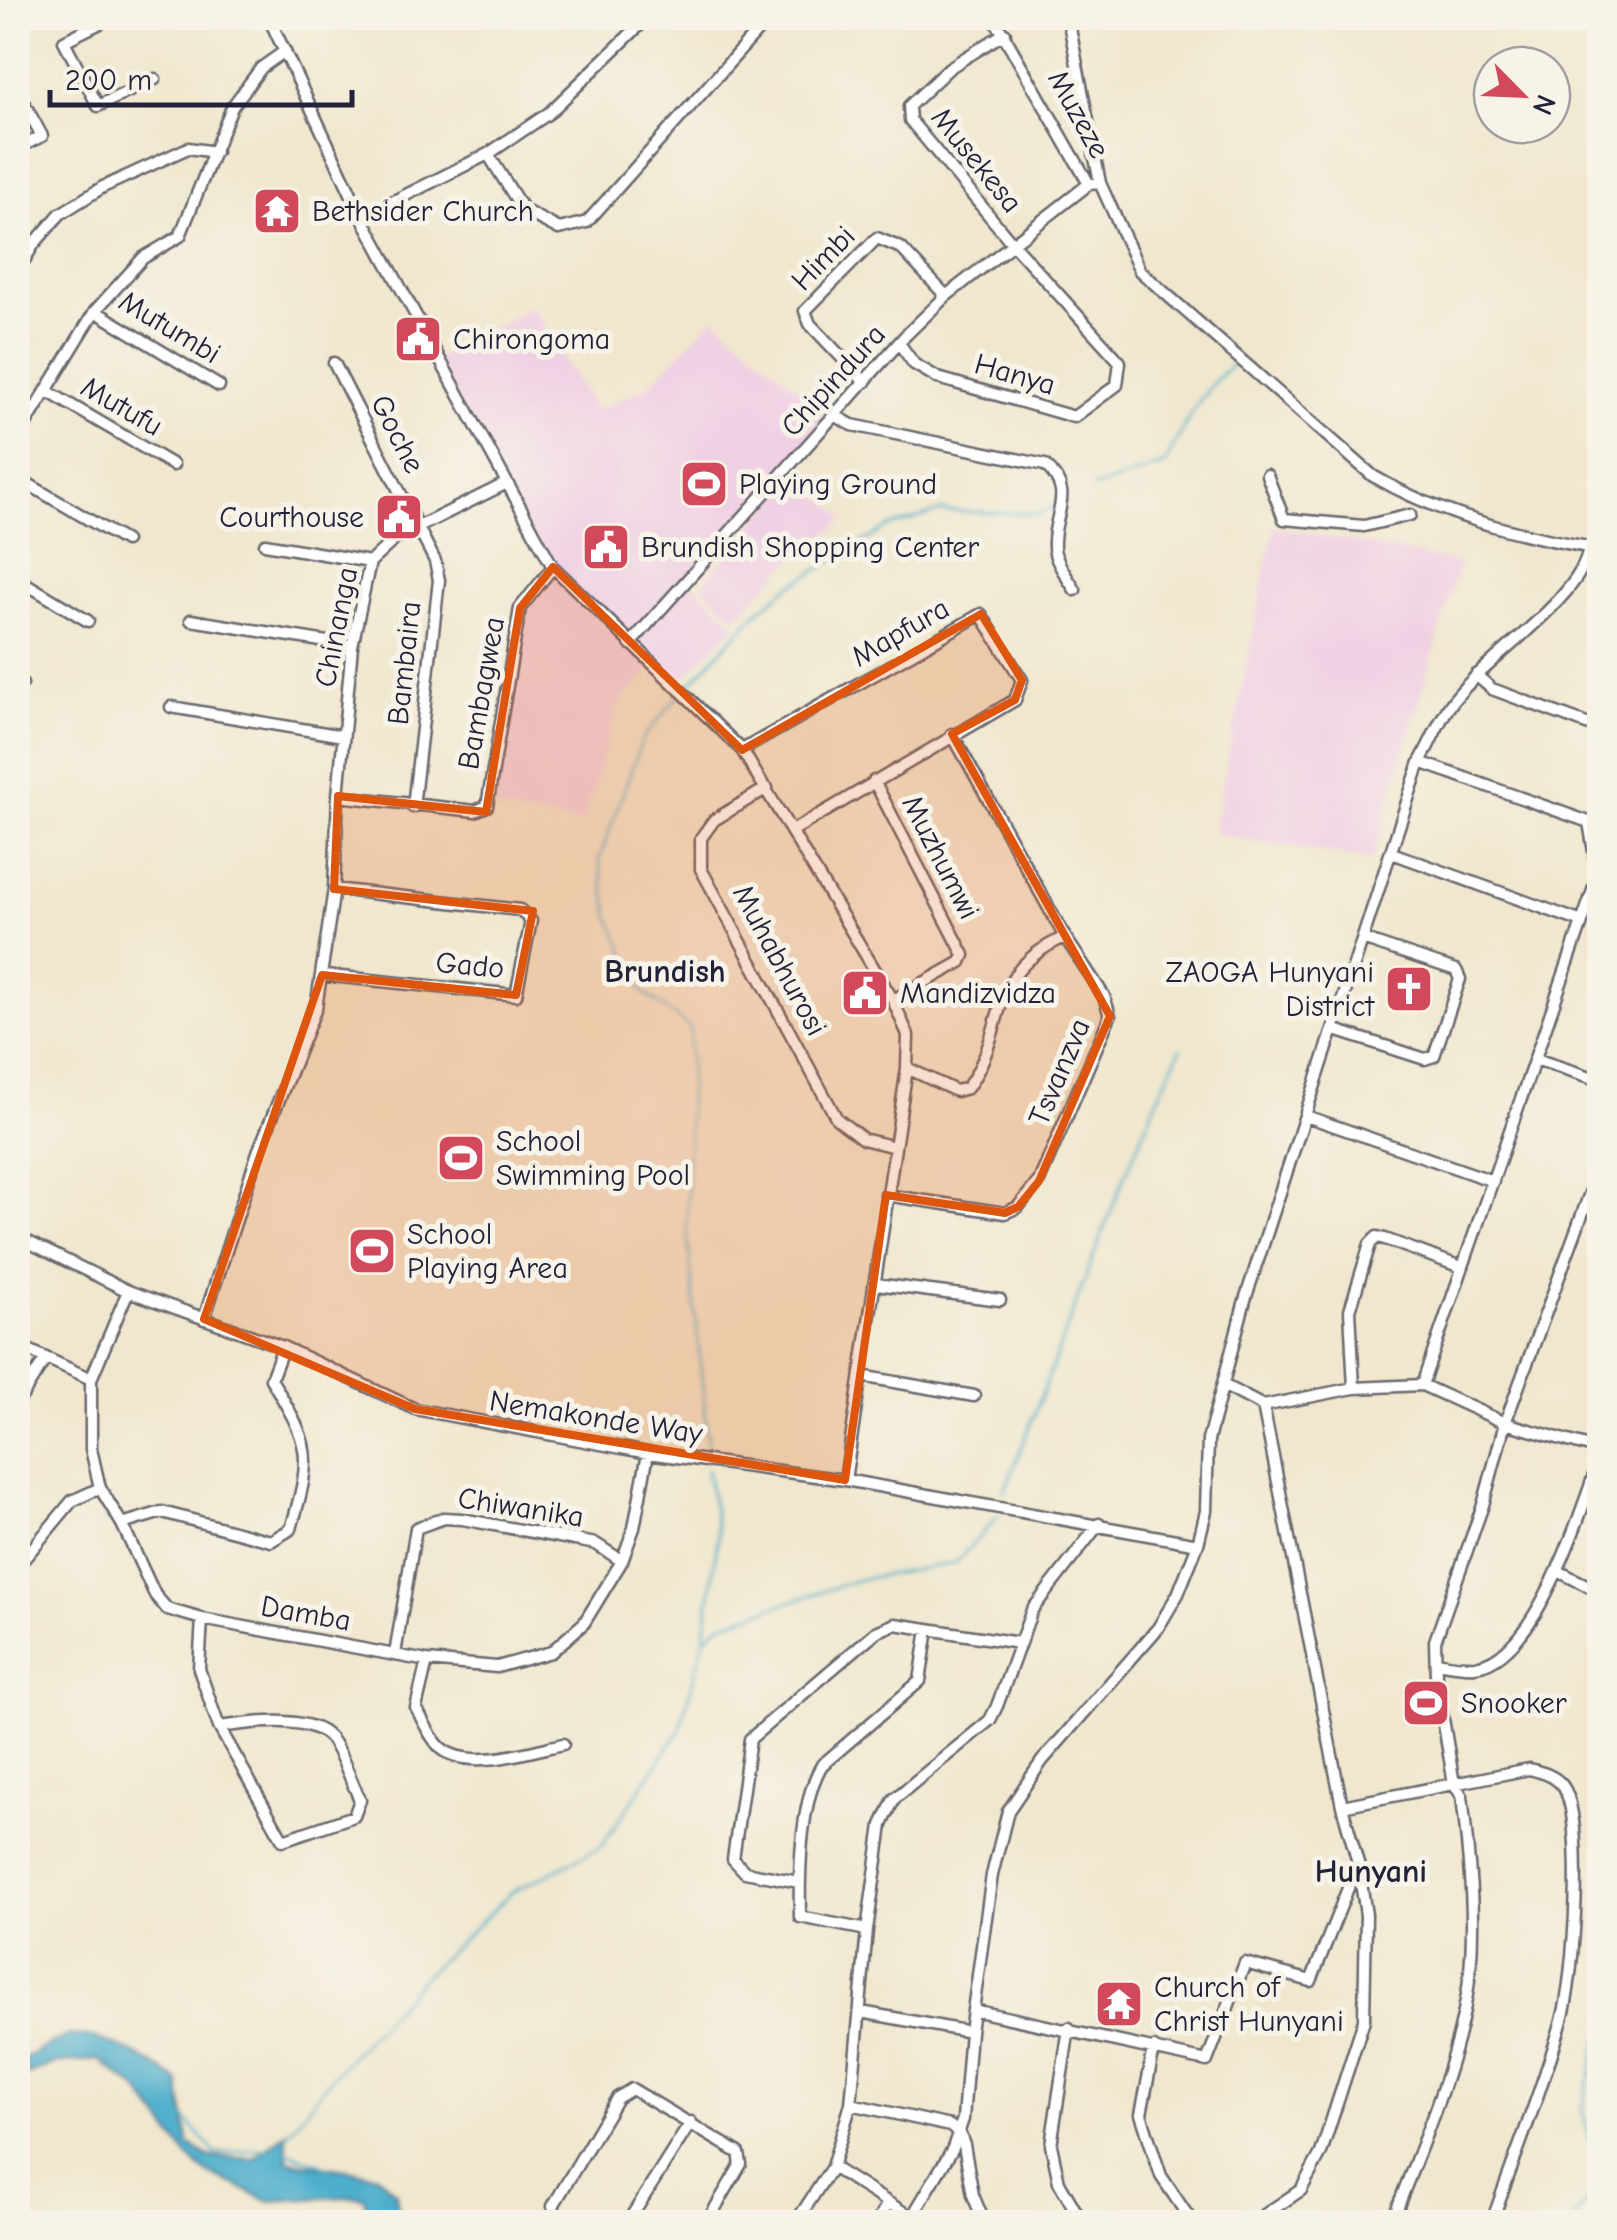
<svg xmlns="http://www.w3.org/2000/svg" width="1617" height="2240" font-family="'Comic Neue',sans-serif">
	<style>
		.built { fill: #f0d0e4 }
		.water { fill: #4dafcc; stroke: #386884; stroke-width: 2.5 }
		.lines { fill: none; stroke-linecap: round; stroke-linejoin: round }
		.stream { stroke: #4dafcc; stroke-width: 2.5 }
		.minor-casing { stroke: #6a676e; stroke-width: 15 }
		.minor { stroke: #fff; stroke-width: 10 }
		.marked { fill: #de560e; fill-opacity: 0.2; stroke: #de560e; stroke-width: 8; stroke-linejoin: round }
		.labels { text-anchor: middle; stroke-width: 10; stroke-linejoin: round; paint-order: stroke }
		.street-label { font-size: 30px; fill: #22223b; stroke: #f7f3e8 }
		.poi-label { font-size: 30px; fill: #22223b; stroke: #f7f3e8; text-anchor: start }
		.neighbourhood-label { font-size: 32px; font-weight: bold; fill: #22223b; stroke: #f7f3e8 }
	</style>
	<rect width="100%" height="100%" fill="#f7f3e8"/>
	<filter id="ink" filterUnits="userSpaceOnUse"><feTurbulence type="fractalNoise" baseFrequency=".01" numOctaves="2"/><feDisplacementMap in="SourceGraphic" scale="20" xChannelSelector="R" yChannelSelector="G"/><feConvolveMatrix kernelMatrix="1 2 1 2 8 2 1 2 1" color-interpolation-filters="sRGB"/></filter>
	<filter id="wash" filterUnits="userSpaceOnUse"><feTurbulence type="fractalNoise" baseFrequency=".0048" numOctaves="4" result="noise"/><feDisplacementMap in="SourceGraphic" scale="40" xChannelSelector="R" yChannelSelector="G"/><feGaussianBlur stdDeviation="2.25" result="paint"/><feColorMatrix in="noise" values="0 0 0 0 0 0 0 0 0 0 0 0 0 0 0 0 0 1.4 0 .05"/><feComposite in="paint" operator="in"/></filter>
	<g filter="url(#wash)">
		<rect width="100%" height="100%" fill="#f0e7ce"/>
		<path class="built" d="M 532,307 L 595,411 L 648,387 L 714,317 L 835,421 L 691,583 L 736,624 L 681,680 L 658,660 L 618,706 L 583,824 L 494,809 L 521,618 L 551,577 L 435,360 Z
			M 795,474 L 845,519 L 787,564 L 736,618 L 701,586 Z
			M 1274,527 L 1460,563 L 1372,860 L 1213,834 Z"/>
		<path class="water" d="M 68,2035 C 107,2035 148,2059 179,2082 L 189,2144 L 208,2157 L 255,2159 L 286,2132 L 288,2161 L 377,2175 L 396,2193 L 399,2222 L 372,2222 L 363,2196 L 269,2201 L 206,2172 L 188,2157 L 137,2089 L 98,2059 L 52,2064 L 18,2079 L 18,2062 Z"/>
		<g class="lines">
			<path class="stream" d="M 1094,488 L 1165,464 C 1183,427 1200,391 1232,365
				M 690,684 L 755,614 L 787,588 L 888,527 L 941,511 L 1040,514 L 1054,507
				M 678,696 L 642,740 L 599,860 L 610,917 L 641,990 L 690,1028 L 687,1230 L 709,1452
				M 1004,1492 C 1064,1344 1112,1191 1181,1048
				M 704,1639 L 720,1624 L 861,1579 L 956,1563 L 998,1516
				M 1600,2037 L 1582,2109 L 1600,2183
				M 184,2117 L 216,2154 L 268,2149
				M 286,2136 L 326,2084 L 424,1976 L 512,1892 L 601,1847 L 679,1732 L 704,1640 L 718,1536 L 707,1470
				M 286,2152 L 325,2166
				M 1571,2222 L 1599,2185"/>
		</g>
	</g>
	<g filter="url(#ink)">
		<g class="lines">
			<g class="minor-casing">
				<path id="minor" d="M 110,18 L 64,41 L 98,106 L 155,79
					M 269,18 L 362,217 L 553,567 L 742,750 L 893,1000 L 908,1035 L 907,1068 L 845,1480
					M 994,18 L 1089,184
					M 1068,18 L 1100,183 L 1140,271 L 1373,476 C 1442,516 1520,536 1600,549
					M 384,19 L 385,18
					M 18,92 L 42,136 L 18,148
					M 488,154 L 523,210 L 559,229 L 587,222 L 769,18
					M 362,217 L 488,154 L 549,113 L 647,18
					M 18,235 L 34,244
					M 18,270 L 34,244 L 60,214 L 103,187 L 188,148 L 215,152
					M 95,311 L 219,386
					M 899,343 L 914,364 L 938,378 L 1074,417 L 1117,385 L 1120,362 L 1012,243 L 910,120 L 909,106 L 949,68 L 1005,33
					M 334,363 L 435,561 L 439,580 L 413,807
					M 865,382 L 810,324 L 805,311 L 877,238 L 901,248 L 946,296
					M 47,391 L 173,465
					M 836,416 L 852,425 L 1045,465 C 1077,494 1052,513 1054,547 C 1054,560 1068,578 1075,590
					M 18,437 L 95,311 L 143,258 L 180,236 L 232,107 L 261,68 L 285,51
					M 1267,475 L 1284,519 L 1364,526 L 1410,515
					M 18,478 L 125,541
					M 265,544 L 370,562
					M 18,579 L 88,621
					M 191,620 L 352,646
					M 630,644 L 905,336 L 946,296 L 1089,184 L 1100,183
					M 1476,675 L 1492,689 L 1600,729
					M 18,682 L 22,684
					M 171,707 L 343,736
					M 742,750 L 981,614 L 1022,680 L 1015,700 L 792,831
					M 1420,762 L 1600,826
					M 874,781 L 964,955 L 961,962 L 893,1000
					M 767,788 L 714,820 L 701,838 L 701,869 L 837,1119 L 863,1139 L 895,1147
					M 338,796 L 475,811 L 487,806 L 520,608 L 553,567
					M 1392,853 L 1582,922
					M 322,975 L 516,995 L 531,921 L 520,910 L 334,889
					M 1335,1030 L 1425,1059 L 1434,1056 L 1460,979 L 1456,970 L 1365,940
					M 1535,1059 L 1600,1080
					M 907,1068 L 956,1091 L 967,1088 C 1010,1029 982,974 1065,937
					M 1306,1116 L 1493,1181
					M 886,1195 L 1005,1213 L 1018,1207 L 1039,1181 L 1110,1016 L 1104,996 L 1065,937 L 952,734
					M 18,1237 L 128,1291 L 283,1347 L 415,1409 L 648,1453 L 845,1480 L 1198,1544
					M 876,1284 L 1000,1300
					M 128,1291 L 91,1379 L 91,1449 L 100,1488 L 122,1524 L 155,1595 L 167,1609 L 202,1619 L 427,1661 L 497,1667 L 551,1652 L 584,1623 L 622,1561 L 634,1528 L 648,1453
					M 204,1319 L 258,1152 L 316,1008 L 334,889 L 338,796 L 352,646 L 370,562 L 396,538 L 505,484
					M 18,1345 L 91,1379
					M 861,1376 L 974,1396
					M 1223,1385 L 1263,1406 L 1342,1806 L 1529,1769 C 1541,1772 1554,1775 1562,1785 C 1586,1815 1574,1981 1562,2020 C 1543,2088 1515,2155 1492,2222
					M 1422,1385 L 1598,876 L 1589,822
					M 1354,1388 L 1350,1310 L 1370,1244 L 1377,1237 L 1385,1239 L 1461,1267
					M 18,1402 L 46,1358
					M 1263,1406 L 1354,1388 L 1422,1385 L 1505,1423 L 1600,1450
					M 122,1524 L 162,1512 L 271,1541 L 291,1529 C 313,1453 311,1446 271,1379 L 283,1347
					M 18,1566 L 72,1501 L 100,1488
					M 1558,1571 L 1600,1592
					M 202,1619 L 199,1669 L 219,1727 L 283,1840 L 354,1816 L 360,1800 C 351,1781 344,1759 333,1742 C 314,1712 249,1723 219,1727
					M 395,1654 L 416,1528 L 444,1518 L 462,1519 L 596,1544 L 622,1561
					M 427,1661 L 416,1708 C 423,1720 430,1738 441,1748 C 469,1772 530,1751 563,1744
					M 1436,1662 C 1448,1664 1463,1667 1475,1666 C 1537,1659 1580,1511 1600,1459
					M 799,1882 L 745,1872 L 733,1859 L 750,1739 L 876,1632 L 895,1624 L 1019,1643
					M 867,1930 L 800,1917 C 799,1874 800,1801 822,1765 L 920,1681 L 928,1629
					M 973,2010 L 1207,2061 L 1245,1963 L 1311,1981 L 1358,1863
					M 861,2012 L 970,2032
					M 1069,2028 L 1051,2145 L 1059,2182 L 1082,2222
					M 1154,2048 L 1141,2114 L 1161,2176 L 1192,2222
					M 851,2104 L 950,2126 L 960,2134 L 964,2145 L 973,2195 L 984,2222
					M 832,2167 L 911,2217
					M 558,2222 L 553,2206 L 617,2098 L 632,2089 L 739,2153 L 741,2164 L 707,2222
					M 628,2222 L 691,2122
					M 796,2222 L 832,2167 L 851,2104 L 867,1930 L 882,1825 L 894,1799 L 990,1720 L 997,1706 L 1032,1610 L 1099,1524
					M 877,2222 L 888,2203
					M 909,2222 L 953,2148 L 963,2119 L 970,2032 L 992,1875 L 1008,1811 L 1042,1761 L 1158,1628 L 1178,1594 L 1198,1544 L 1206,1511 L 1208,1440 L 1245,1300 L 1420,762 C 1432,740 1442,713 1458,695 C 1491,655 1584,596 1589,547
					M 1254,2222 L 1301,2190 L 1321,2153 L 1364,2020 L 1366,1915 L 1358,1863 L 1342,1806
					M 1392,2222 C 1418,2153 1449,2084 1464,2011 C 1479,1941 1470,1866 1462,1796 L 1454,1784 L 1436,1677 L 1435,1641 L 1483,1505 L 1505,1423 L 1600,1166"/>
			</g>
			<use href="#minor" class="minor"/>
		</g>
	</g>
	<path class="marked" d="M 553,567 L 742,750 L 981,614 L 1022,680 L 1015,700 L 952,734 L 1110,1016 L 1039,1181 L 1018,1207 L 1005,1213 L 886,1195 L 845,1480 L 415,1409 L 204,1319 L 322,975 L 516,995 L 533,911 L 334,889 L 338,796 L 486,812 L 520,608 Z"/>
	<defs>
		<g id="temple-square" transform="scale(2.5)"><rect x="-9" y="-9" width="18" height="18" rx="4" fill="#d1495b" stroke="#f7f3e8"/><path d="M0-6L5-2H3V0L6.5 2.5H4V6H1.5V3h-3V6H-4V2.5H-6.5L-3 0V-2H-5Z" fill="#fff"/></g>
		<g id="civic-square" transform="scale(2.5)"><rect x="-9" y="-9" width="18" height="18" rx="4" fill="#d1495b" stroke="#f7f3e8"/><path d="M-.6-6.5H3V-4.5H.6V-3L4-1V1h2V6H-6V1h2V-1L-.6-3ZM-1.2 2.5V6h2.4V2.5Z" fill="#fff"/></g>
		<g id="stadium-square" transform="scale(2.5)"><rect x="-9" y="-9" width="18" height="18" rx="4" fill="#d1495b" stroke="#f7f3e8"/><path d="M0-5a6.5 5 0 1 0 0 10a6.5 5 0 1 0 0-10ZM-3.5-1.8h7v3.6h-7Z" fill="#fff"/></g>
		<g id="church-square" transform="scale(2.5)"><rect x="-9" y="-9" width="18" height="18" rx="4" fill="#d1495b" stroke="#f7f3e8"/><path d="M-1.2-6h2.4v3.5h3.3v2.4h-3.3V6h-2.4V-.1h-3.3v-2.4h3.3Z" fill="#fff"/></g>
	</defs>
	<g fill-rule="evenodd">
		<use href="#temple-square" x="277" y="211"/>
		<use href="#civic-square" x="418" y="339"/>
		<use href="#stadium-square" x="704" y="484"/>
		<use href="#civic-square" x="399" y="517"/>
		<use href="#civic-square" x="606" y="547"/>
		<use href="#church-square" x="1409" y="989"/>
		<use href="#civic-square" x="865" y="993"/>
		<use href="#stadium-square" x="461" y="1158"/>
		<use href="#stadium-square" x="372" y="1251"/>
		<use href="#stadium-square" x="1426" y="1703"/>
		<use href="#temple-square" x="1119" y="2004"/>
	</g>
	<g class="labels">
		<g class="street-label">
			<text transform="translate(1079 114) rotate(61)" y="10">Muzeze</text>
			<text transform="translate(977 160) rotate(51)" y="10">Musekesa</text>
			<text transform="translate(823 258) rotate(-46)" y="10">Himbi</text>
			<text transform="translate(170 327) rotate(31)" y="10">Mutumbi</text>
			<text transform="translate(1015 374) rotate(16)" y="10">Hanya</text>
			<text transform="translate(833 380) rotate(-48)" y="10">Chipindura</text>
			<text transform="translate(122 406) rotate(30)" y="10">Mutufu</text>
			<text transform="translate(398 434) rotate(63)" y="10">Goche</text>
			<text transform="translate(336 627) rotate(-79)" y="10">Chinanga</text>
			<text transform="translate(900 632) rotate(-30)" y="10">Mapfura</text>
			<text transform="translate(404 663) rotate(-84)" y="10">Bambaira</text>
			<text transform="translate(481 693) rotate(-80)" y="10">Bambagwea</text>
			<text transform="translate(941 857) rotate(63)" y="10">Muzhumwi</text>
			<text transform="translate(780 960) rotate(62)" y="10">Muhabhurosi</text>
			<text transform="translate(470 965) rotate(5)" y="10">Gado</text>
			<text transform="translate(1059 1072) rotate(-67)" y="10">Tsvanzva</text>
			<text transform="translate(596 1417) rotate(9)" y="10">Nemakonde Way</text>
			<text transform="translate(521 1507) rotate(9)" y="10">Chiwanika</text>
			<text transform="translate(306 1613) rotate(10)" y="10">Damba</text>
		</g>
		<g class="poi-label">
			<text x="312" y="221">Bethsider Church</text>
			<text x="453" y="349">Chirongoma</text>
			<text x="739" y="494">Playing Ground</text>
			<text x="364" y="527" text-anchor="end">Courthouse</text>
			<text x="641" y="557">Brundish Shopping Center</text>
			<text x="1374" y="982" text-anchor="end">ZAOGA Hunyani<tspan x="1374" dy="34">District</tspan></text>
			<text x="900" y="1003">Mandizvidza</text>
			<text x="496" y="1151">School<tspan x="496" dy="34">Swimming Pool</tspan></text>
			<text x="407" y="1244">School<tspan x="407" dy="34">Playing Area</tspan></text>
			<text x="1461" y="1713">Snooker</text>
			<text x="1154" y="1997">Church of<tspan x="1154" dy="34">Christ Hunyani</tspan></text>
		</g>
		<g class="neighbourhood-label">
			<text x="665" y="982">Brundish</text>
			<text x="1371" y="1882">Hunyani</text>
		</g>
	</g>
	<rect width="1617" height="2240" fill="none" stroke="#f7f3e8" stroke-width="60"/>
	<g transform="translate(1522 95) rotate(114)"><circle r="48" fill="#f7f3e8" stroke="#a29fa3" stroke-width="2.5"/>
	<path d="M0-8L18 38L0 25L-18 38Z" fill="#d1495b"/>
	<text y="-15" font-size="28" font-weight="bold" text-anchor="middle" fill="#22223b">N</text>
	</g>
	<path d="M50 90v15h302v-15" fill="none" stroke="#22223b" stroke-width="5"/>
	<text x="65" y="90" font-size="30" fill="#22223b" stroke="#f7f3e8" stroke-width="8" paint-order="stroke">200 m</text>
</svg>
